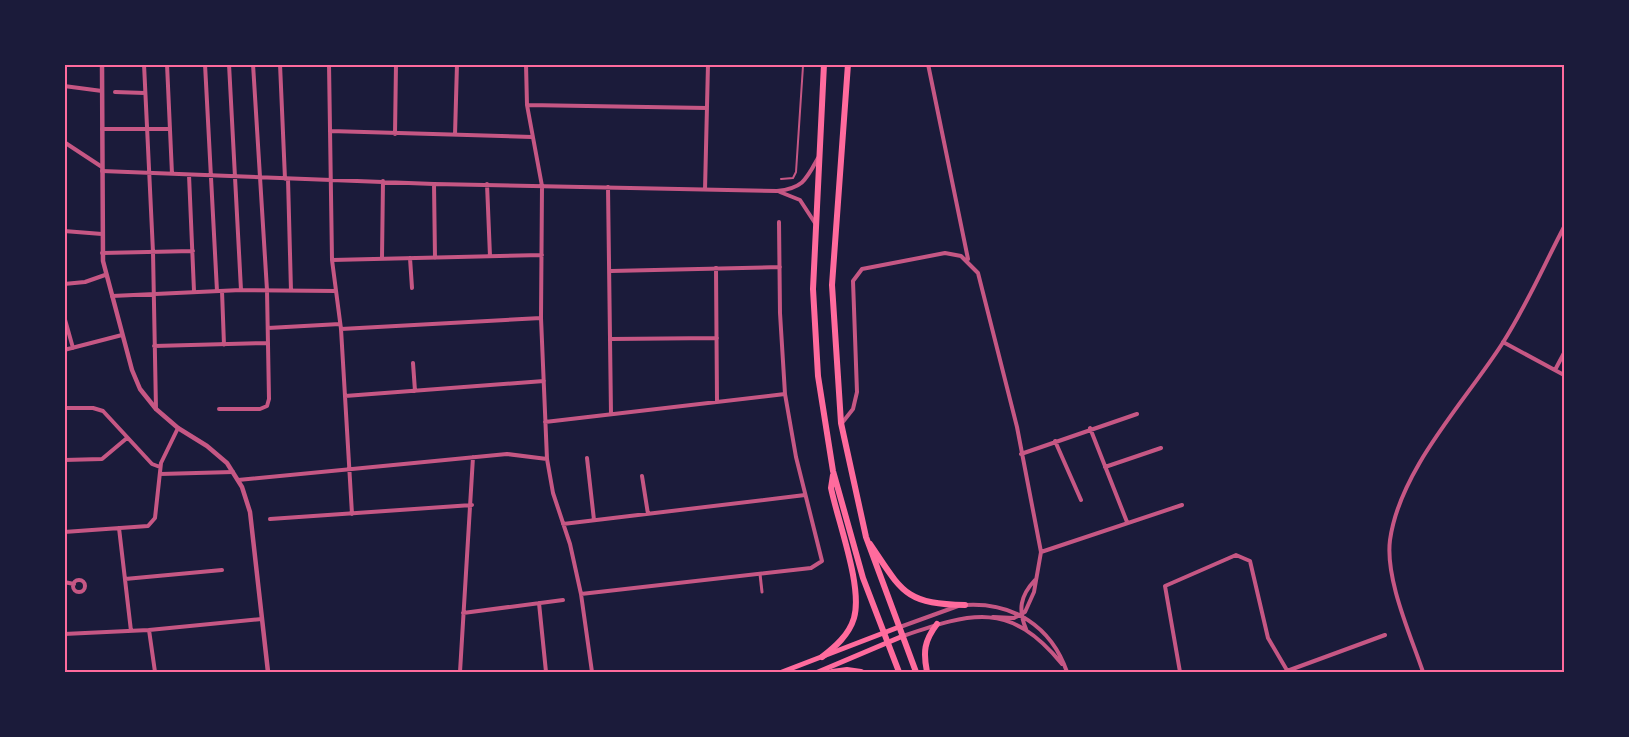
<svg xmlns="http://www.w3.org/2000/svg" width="1629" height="737" font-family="Commissioner,sans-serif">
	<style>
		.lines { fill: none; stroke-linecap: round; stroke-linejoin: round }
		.service { stroke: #c65784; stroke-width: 2 }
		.pedestrian { stroke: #c65784; stroke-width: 3 }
		.minor { stroke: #c65784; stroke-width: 4 }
		.tertiary { stroke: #c65784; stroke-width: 4.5 }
		.secondary { stroke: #ff6b9d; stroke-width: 5 }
		.primary { stroke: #ff6b9d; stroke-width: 6 }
		.neatline { fill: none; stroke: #ff6b9d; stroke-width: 2 }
	</style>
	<rect width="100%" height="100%" fill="#1b1b3a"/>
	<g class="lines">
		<path class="service" d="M 781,179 L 793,178 L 796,172 L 803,66"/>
		<path class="pedestrian" d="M 760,574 L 762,592"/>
		<path class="minor" d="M 144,64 L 153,252 L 156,409
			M 167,64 L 172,174
			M 205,64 L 217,291
			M 229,64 L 241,290
			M 280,64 L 285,179
			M 329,64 L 332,260 L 341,329 L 352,514
			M 526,64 L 527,105 L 542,186 L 541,318 L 547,459 L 553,493 L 570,544 L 581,594 L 592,672
			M 765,64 L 803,64
			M 928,64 L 968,259
			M 64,86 L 102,91
			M 115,92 L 145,93
			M 527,105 L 707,108
			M 102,129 L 170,129
			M 330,131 L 532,137
			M 395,134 L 396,64
			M 455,135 L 457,64
			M 64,142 L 102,167
			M 102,171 L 434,184 L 777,191 C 803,188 806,180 818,158
			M 189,175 L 194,291
			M 288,179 L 291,291
			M 434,184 L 435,258
			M 487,184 L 490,256
			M 608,187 L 611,414
			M 705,190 L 708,64
			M 780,192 L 800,200 L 815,223
			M 64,231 L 102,234
			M 102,253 L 193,251
			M 382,258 L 383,181
			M 410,258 L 412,288
			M 332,260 L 542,255
			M 716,268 L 717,402
			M 611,271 L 780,267
			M 64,284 L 85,282 L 105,275
			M 222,291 L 224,345
			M 112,296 L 241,290 L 336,291
			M 64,316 L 73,348
			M 268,328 L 340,324
			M 341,329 L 541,318
			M 611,339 L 717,338
			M 1503,342 L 1564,375
			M 154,346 L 268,343
			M 64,350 L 122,335
			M 413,363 L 415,391
			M 1555,370 L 1564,353
			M 345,396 L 544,381
			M 64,408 L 93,408 L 103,411 L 152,464 L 160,467
			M 219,409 L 260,409 L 267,406 L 269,399 L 267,290 L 253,64
			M 545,422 L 785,394
			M 842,423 L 853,409 L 857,392 L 853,281 L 862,269 L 945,253 L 961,256 L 978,273 L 1017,427 L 1041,552 L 1034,592 L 1025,612 L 1014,618 L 993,617
			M 1090,428 L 1127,522
			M 1055,441 L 1081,500
			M 1021,454 L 1137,414
			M 587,458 L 594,520
			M 64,460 L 102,459 L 127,438
			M 1105,467 L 1161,448
			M 160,474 L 233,472
			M 642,476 L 648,514
			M 238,480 L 507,454 L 547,459
			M 270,519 L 472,505
			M 563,524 L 805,495
			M 119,528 L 131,631
			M 64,532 L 148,526 L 155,518 L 161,463 L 178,428
			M 1041,552 L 1182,505
			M 125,579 L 222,570
			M73 586a6 6 0 1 1 12 0a6 6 0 1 1-12 0Z
			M 64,582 L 74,584
			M 581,594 L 811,568 L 822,561 L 796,457 L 785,394 L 780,313 L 779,222
			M 539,603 L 546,672
			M 965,605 C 1013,602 1051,626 1067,672
			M 463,613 L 563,600
			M 900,627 L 958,606
			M 1026,629 C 1018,610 1020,596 1035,580
			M 149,630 L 155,672
			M 64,634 L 149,630 L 262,619
			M 903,636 C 973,612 1010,601 1062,664
			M 1287,671 L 1385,635
			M 460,672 L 473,457
			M 1180,672 L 1165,586 L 1236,555 L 1250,561 L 1268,638 L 1288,672
			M 1423,672 C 1411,636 1385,579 1390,540 C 1400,469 1464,403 1502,344 C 1526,307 1544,265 1564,227"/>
		<path class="tertiary" d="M 102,64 L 103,261 L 132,370 L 140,389 L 156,409 L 178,428 L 207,446 L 227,463 L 242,487 L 250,512 L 268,672"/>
		<path class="secondary" d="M 782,672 L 899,627
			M 818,672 L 903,636"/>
		<path class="primary" d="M 824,64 L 813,289 L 818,376 L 833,471 L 863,578 L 899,672
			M 848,64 L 832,285 L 841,423 L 866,537 L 916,672
			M 870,544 C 902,591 904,604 965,605
			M 822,657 C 835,647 849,635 854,618 C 863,587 838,522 831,488 L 833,475
			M 832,672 L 847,670 L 861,672
			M 927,672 C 923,652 924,641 937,624"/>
	</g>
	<rect width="1629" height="737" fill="none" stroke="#1b1b3a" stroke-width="132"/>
	<rect x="66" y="66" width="1497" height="605" class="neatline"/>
</svg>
